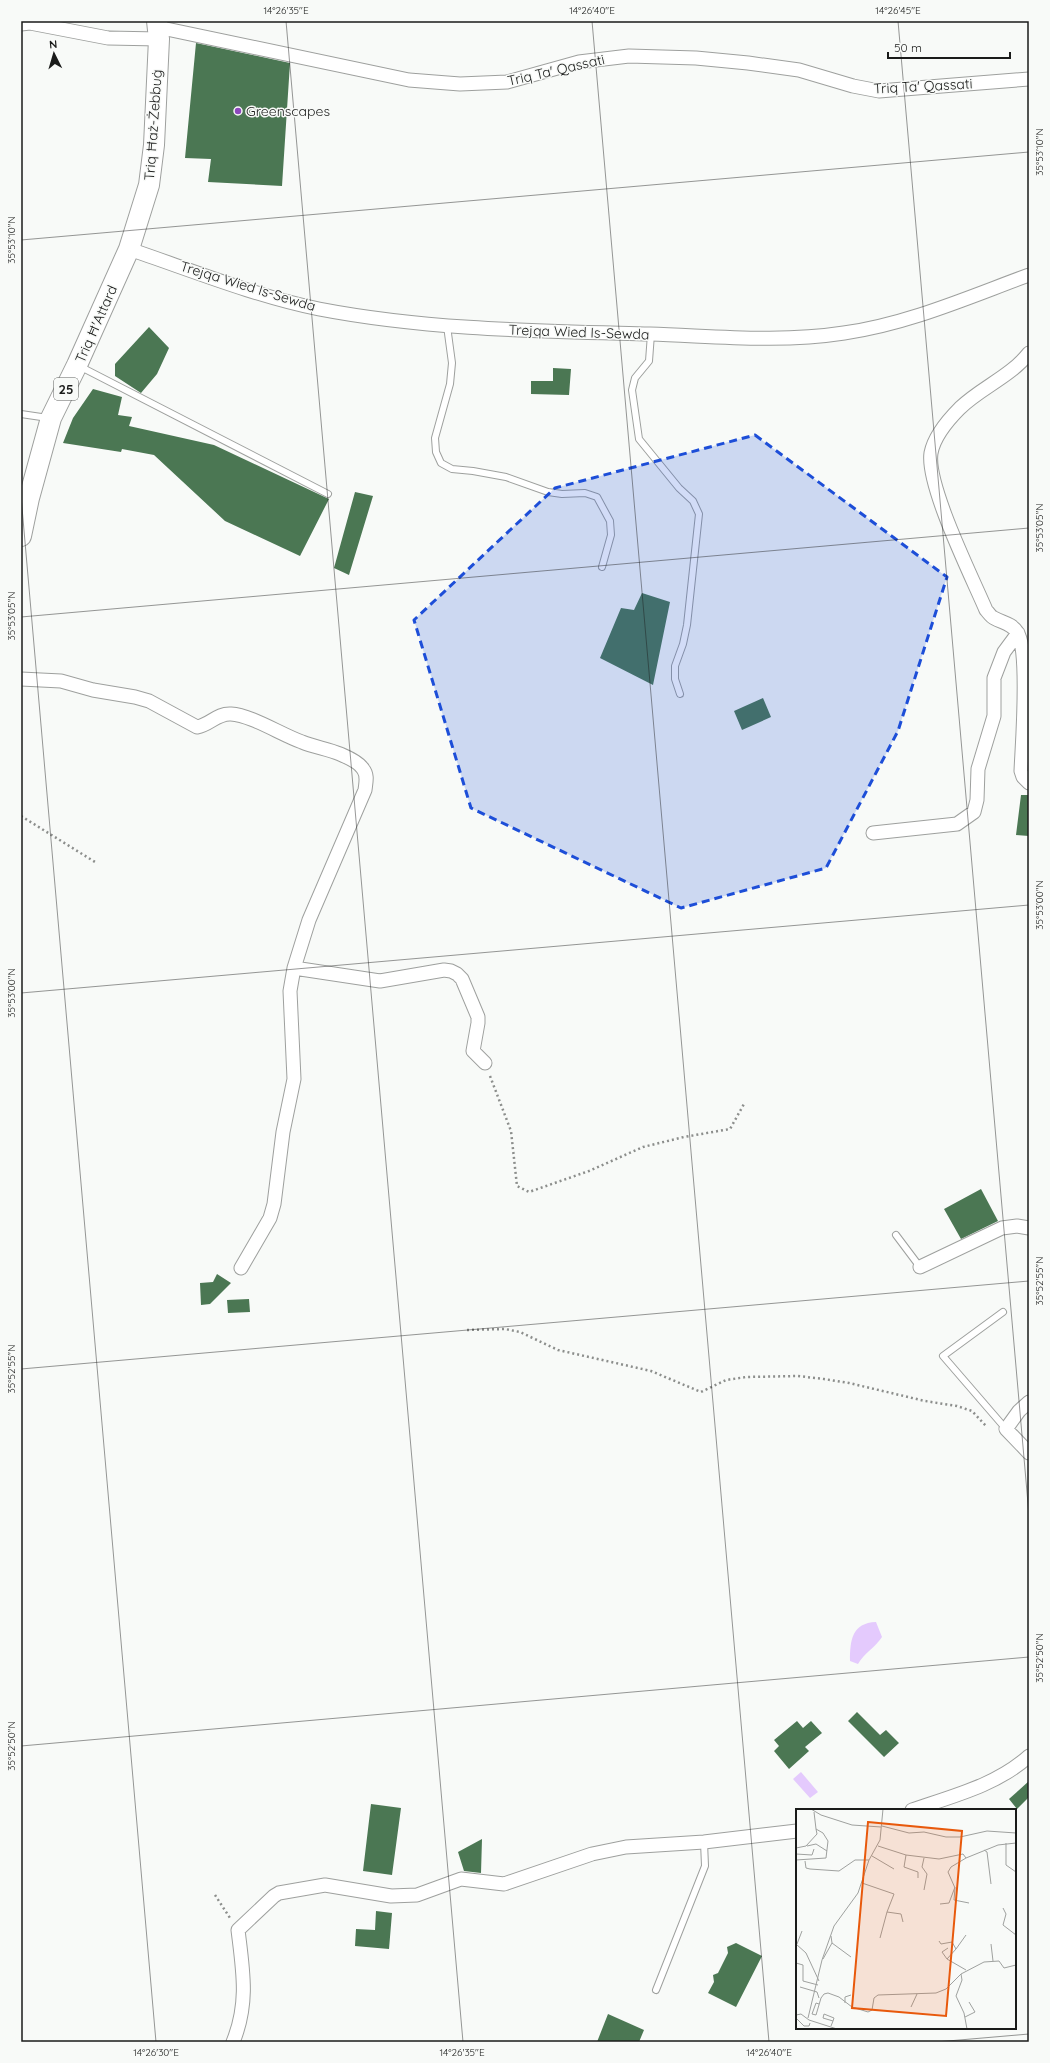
<svg xmlns="http://www.w3.org/2000/svg" width="1050" height="2063" font-family="Quicksand,sans-serif">
	<style>
		.water { fill: #e4cafd }
		.building { fill: #4b7753 }
		.lines { fill: none; stroke-linecap: round; stroke-linejoin: round }
		.service-casing { stroke: #9ea09e; stroke-width: 8 }
		.minor-casing { stroke: #9ea09e; stroke-width: 15 }
		.primary-casing { stroke: #9ea09e; stroke-width: 22 }
		.path { stroke: #8c8e8c; stroke-width: 2.5; stroke-dasharray: 2 3; stroke-linecap: butt }
		.service { stroke: #fff; stroke-width: 6 }
		.minor { stroke: #fff; stroke-width: 13 }
		.primary { stroke: #fff; stroke-width: 20 }
		.marked { fill: #1d4ed8; fill-opacity: 0.2; stroke: #1d4ed8; stroke-width: 3; stroke-dasharray: 8 5; stroke-linejoin: round }
		.ticks { fill: none; stroke: #1a1b1a; stroke-width: 1; stroke-opacity: 0.45 }
		.poi-dot { fill: #8c48bd; stroke: #f8faf8; stroke-width: 1.5 }
		.labels { text-anchor: middle; stroke-width: 3; stroke-linejoin: round; paint-order: stroke }
		.shield { fill: #f8faf8; stroke: #5d5e5d; stroke-width: 1 }
		.shield-label { font-size: 13px; font-weight: bold; fill: #1a1b1a }
		.street-label { font-size: 14px; fill: #1a1b1a; stroke: #f8faf8 }
		.poi-label { font-size: 14px; fill: #1a1b1a; stroke: #f8faf8; text-anchor: start }
		.inset-road { fill: none; stroke: #9fa19f; stroke-width: 1 }
		.view { fill: #e8590c; fill-opacity: 0.15; stroke: #e8590c; stroke-width: 2 }
		.inset-edge { fill: none; stroke: #1a1b1a; stroke-width: 2 }
		.neatline { fill: none; stroke: #1a1b1a; stroke-width: 1.5 }
		.ticks-label { font-size: 10px; text-anchor: middle; fill: #1a1b1a }
	</style>
	<rect width="100%" height="100%" fill="#f8faf8"/>
	<path class="water" d="M 876,1622 L 882,1637 C 875,1648 864,1653 858,1664 L 850,1661 C 850,1640 852,1623 876,1622 Z
		M 801,1772 L 818,1792 L 810,1798 L 793,1779 Z"/>
	<path class="building" d="M 196,43 L 290,63 L 282,186 L 208,182 L 211,159 L 185,158 Z
		M 149,327 L 169,348 L 157,374 L 141,393 L 115,376 L 115,364 Z
		M 553,368 L 571,369 L 569,395 L 531,394 L 531,381 L 553,381 Z
		M 93,389 L 122,397 L 118,415 L 132,417 L 129,426 L 214,445 L 329,499 L 300,556 L 225,521 L 154,455 L 122,449 L 121,452 L 63,443 L 73,418 Z
		M 355,492 L 373,496 L 349,575 L 334,568 Z
		M 642,593 L 670,602 L 653,685 L 600,658 L 621,608 L 634,610 Z
		M 763,698 L 771,717 L 742,730 L 734,711 Z
		M 1021,795 L 1029,795 L 1029,836 L 1016,835 Z
		M 981,1189 L 998,1221 L 961,1239 L 944,1209 Z
		M 217,1274 L 231,1283 L 210,1304 L 201,1305 L 200,1283 L 213,1282 Z
		M 249,1299 L 250,1312 L 228,1313 L 227,1300 Z
		M 857,1712 L 880,1735 L 886,1730 L 899,1743 L 884,1757 L 848,1721 Z
		M 797,1721 L 803,1728 L 811,1721 L 822,1733 L 805,1747 L 809,1751 L 789,1769 L 774,1751 L 779,1746 L 774,1740 Z
		M 1029,1781 L 1029,1797 L 1017,1809 L 1009,1799 Z
		M 371,1804 L 401,1808 L 392,1875 L 363,1871 Z
		M 482,1839 L 481,1873 L 464,1871 L 458,1852 Z
		M 376,1911 L 392,1913 L 389,1949 L 355,1946 L 356,1929 L 375,1930 Z
		M 736,1943 L 762,1956 L 736,2007 L 708,1993 L 714,1982 L 713,1975 L 718,1973 L 728,1953 L 727,1947 Z
		M 608,2014 L 644,2030 L 639,2042 L 597,2042 Z"/>
	<g class="lines">
		<g class="service-casing">
			<path id="service" d="M 447,326 L 452,363 L 450,384 L 435,438 L 436,452 L 441,463 L 452,469 L 473,471 L 506,477 L 548,492 L 562,494 L 585,493 L 597,497 L 610,521 L 611,535 L 602,567
				M 651,334 L 649,361 L 635,378 L 632,390 L 639,439 L 679,488 L 693,501 L 699,514 L 687,625 L 683,644 L 675,666 L 675,679 L 680,694
				M 79,366 L 328,494
				M 21,414 L 48,418
				M 896,1235 L 920,1267
				M 1003,1312 L 943,1356 L 1006,1429
				M 656,1990 L 705,1866 L 704,1842"/>
		</g>
		<g class="minor-casing">
			<path id="minor" d="M 21,24 L 30,23 L 108,38 L 159,39
				M 157,27 L 409,80 L 460,84 L 507,82 L 579,62 L 629,56 L 696,58 L 748,63 L 799,70 L 853,86 L 879,91 L 1029,79
				M 129,249 C 191,270 255,296 319,309 C 428,330 540,331 650,334 C 715,336 780,343 844,333 C 908,324 969,297 1029,275
				M 1029,353 C 1010,377 982,387 960,408 C 949,419 934,437 931,453 C 926,485 972,577 986,610 C 988,612 991,617 994,618 C 1003,623 1011,623 1017,632 C 1030,650 1022,745 1021,771 L 1023,777 L 1029,783
				M 21,679 L 61,681 L 93,690 L 135,697 L 149,701 L 197,727 C 210,725 217,713 231,714 C 251,715 282,735 302,742 C 314,747 328,749 340,754 C 347,757 359,762 363,769 C 368,775 366,782 365,790 L 309,920 L 294,968 L 380,981 L 444,970 L 451,971 L 457,974 L 462,979 L 478,1017 L 478,1023 L 473,1051 L 485,1063
				M 873,833 L 957,824 L 974,812 L 977,800 L 978,769 L 994,716 L 994,678 L 1004,652 L 1018,633
				M 920,1267 L 1002,1228 L 1017,1226 L 1029,1228
				M 241,1268 L 270,1218 L 274,1204 L 283,1132 L 294,1079 L 290,991 L 294,968
				M 1029,1402 L 1019,1411 L 1006,1429 L 1029,1453
				M 912,1810 C 953,1796 997,1785 1029,1756
				M 233,2042 C 249,2003 243,1971 238,1930 L 274,1896 L 279,1893 L 325,1885 L 391,1896 L 417,1895 L 461,1879 L 504,1884 L 592,1854 L 626,1847 L 704,1842 L 797,1831"/>
		</g>
		<g class="primary-casing">
			<path id="primary" d="M 21,536 L 29,498 L 51,418 L 77,365 L 129,249 L 149,185 L 154,145 L 159,39 L 157,21"/>
		</g>
		<path class="path" d="M 21,816 L 95,862
			M 490,1076 L 511,1131 L 517,1186 L 529,1192 L 589,1171 L 643,1147 L 684,1137 L 730,1129 L 744,1104
			M 467,1330 L 505,1329 L 520,1332 L 558,1350 L 651,1371 L 701,1392 L 726,1380 L 746,1377 L 798,1376 L 824,1379 L 849,1383 L 925,1401 L 957,1406 L 972,1411 L 986,1426
			M 215,1895 L 230,1918"/>
		<use href="#service" class="service"/>
		<use href="#minor" class="minor"/>
		<use href="#primary" class="primary"/>
	</g>
	<path class="marked" d="M 755,435 L 947,577 L 898,731 L 826,868 L 681,908 L 471,808 L 414,620 L 555,488 Z"/>
	<path class="ticks" d="M 286,21 L 463,2042M 592,21 L 769,2042M 898,21 L 1029,1515M 21,240 L 1029,152M 21,496 L 156,2042M 21,617 L 1029,528M 21,993 L 1029,905M 21,1369 L 1029,1281M 21,1746 L 1029,1657M 936,2042 L 1029,2034"/>
	<circle class="poi-dot" cx="238" cy="111" r="4"/>
	<g class="labels">
		<rect class="shield" x="54" y="378" width="24" height="22" rx="3"/>
		<g class="shield-label">
			<text x="66" y="394">25</text>
		</g>
		<g class="street-label">
			<text transform="translate(556 70) rotate(-13)" y="5">Triq Ta' Qassati</text>
			<text transform="translate(923 86) rotate(-3)" y="5">Triq Ta' Qassati</text>
			<text transform="translate(153 125) rotate(-86)" y="5">Triq Ħaż-Żebbuġ</text>
			<text transform="translate(248 286) rotate(17)" y="5">Trejqa Wied Is-Sewda</text>
			<text transform="translate(96 324) rotate(-66)" y="5">Triq Ħ'Attard</text>
			<text transform="translate(579 332) rotate(2)" y="5">Trejqa Wied Is-Sewda</text>
		</g>
		<g class="poi-label">
			<text x="246" y="116">Greenscapes</text>
		</g>
	</g>
	<g transform="translate(796 1809)">
		<rect width="220" height="220" fill="#f8faf8"/>
		<path class="inset-road" d="M 15,0 L 25,6 L 56,16 L 85,18M 86,17 L 113,24 L 128,23 L 150,28 L 164,28 L 191,22 L 220,24M 210,34 L 210,56 L 220,63M 11,37 L 20,35 L 31,42M 82,37 L 110,46 L 143,50 L 167,45 L 170,49 L 202,36 L 220,34M 0,39 L 10,37 L 21,25 L 20,20M 188,41 L 191,43 L 195,75M 0,45 L 16,46 L 18,40M 110,46 L 108,58 L 122,63 L 122,69M 76,47 L 98,60M 170,49 L 155,58 L 152,63 L 159,79 L 158,91 L 173,94M 0,51 L 30,49 L 32,32 L 27,24 L 20,20 L 18,3M 9,52 L 10,59 L 14,60 L 43,62 L 59,51 L 73,51M 66,74 L 98,85 L 91,103 L 105,105 L 107,113M 128,81 L 131,65 L 126,58 L 128,49M 144,95 L 153,94 L 159,78M 207,99 L 210,105 L 207,116 L 220,126M 84,129 L 91,103M 143,132 L 145,135 L 156,133 L 160,140 L 151,150 L 170,161M 36,134 L 55,148M 0,135 L 10,144 L 23,172M 1,135 L 6,122M 195,135 L 197,152M 160,140 L 170,126M 27,150 L 36,134 L 35,127M 151,150 L 146,143 L 152,139M 0,154 L 7,156 L 7,172 L 22,176M 4,178 L 21,183 L 23,189M 49,194 L 49,188 L 55,186M 23,195 L 20,194 L 16,205 L 20,206 L 25,189 L 28,185 L 32,184 L 43,188 L 56,198 L 72,203 L 76,201 L 78,189 L 82,186 L 140,184 L 150,180 L 165,165M 115,198 L 121,185M 0,206 L 5,205 L 13,211 L 41,220M 169,208 L 179,203 L 173,193M 0,209 L 8,217 L 13,217 L 14,214M 12,209 L 26,151 L 38,117 L 62,84 L 73,51 L 84,31 L 87,0M 35,217 L 37,212 L 38,209 L 28,205 L 27,209 L 37,212M 171,220 L 168,204 L 160,187 L 166,171 L 165,165 L 188,153 L 203,152 L 208,159 L 220,156"/>
		<path class="view" d="M 72,13 L 166,22 L 150,207 L 56,199 Z"/>
		<rect width="220" height="220" class="inset-edge"/>
	</g>
	<rect width="1050" height="2063" fill="none" stroke="#f8faf8" stroke-width="44"/>
	<g transform="translate(54 54) rotate(355)" stroke="#f8faf8" stroke-width="3" paint-order="stroke">
	<path d="M0-3L7 15L0 10L-7 15Z" fill="#1a1b1a"/>
	<text y="-6" font-size="11" font-weight="bold" text-anchor="middle" fill="#1a1b1a">N</text>
	</g>
	<path d="M888 52v6h122v-6" fill="none" stroke="#1a1b1a" stroke-width="2"/>
	<text x="894" y="52" font-size="12" fill="#1a1b1a" stroke="#f8faf8" stroke-width="3" paint-order="stroke">50 m</text>
	<rect x="22" y="22" width="1006" height="2019" class="neatline"/>
	<g class="ticks-label">
		<text x="286" y="14">14°26'35"E</text>
		<text x="592" y="14">14°26'40"E</text>
		<text x="898" y="14">14°26'45"E</text>
		<text transform="translate(1039 152) rotate(-90)" y="4">35°53'10"N</text>
		<text transform="translate(11 240) rotate(-90)" y="4">35°53'10"N</text>
		<text transform="translate(1039 528) rotate(-90)" y="4">35°53'05"N</text>
		<text transform="translate(11 616) rotate(-90)" y="4">35°53'05"N</text>
		<text transform="translate(1039 905) rotate(-90)" y="4">35°53'00"N</text>
		<text transform="translate(11 993) rotate(-90)" y="4">35°53'00"N</text>
		<text transform="translate(1039 1281) rotate(-90)" y="4">35°52'55"N</text>
		<text transform="translate(11 1369) rotate(-90)" y="4">35°52'55"N</text>
		<text transform="translate(1039 1658) rotate(-90)" y="4">35°52'50"N</text>
		<text transform="translate(11 1746) rotate(-90)" y="4">35°52'50"N</text>
		<text x="156" y="2056">14°26'30"E</text>
		<text x="462" y="2056">14°26'35"E</text>
		<text x="769" y="2056">14°26'40"E</text>
	</g>
</svg>
